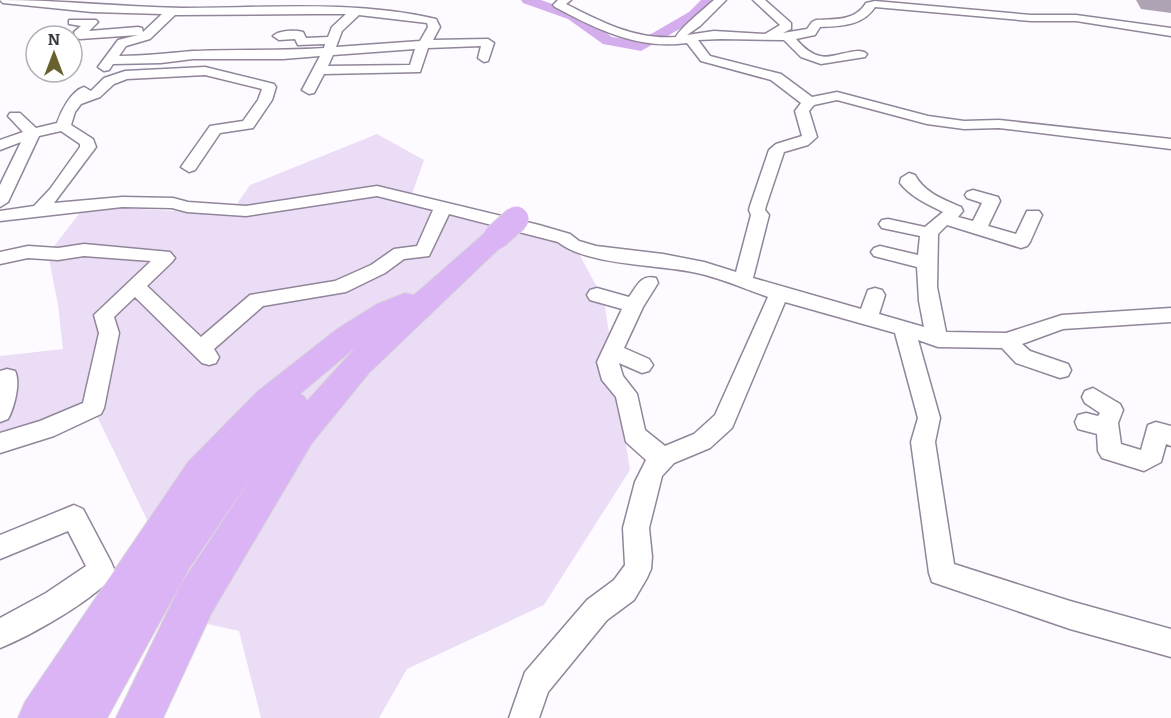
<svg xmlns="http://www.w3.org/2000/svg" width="1171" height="718" font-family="Bitter,serif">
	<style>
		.green { fill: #ecddf6 }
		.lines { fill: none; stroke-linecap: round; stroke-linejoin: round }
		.river { fill: #d4aeec; fill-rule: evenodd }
		.minor-casing { stroke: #918599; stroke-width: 3 }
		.highway-casing { stroke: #d8d7d9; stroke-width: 2 }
		.minor { fill: #fff; fill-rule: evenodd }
		.highway { fill: #dbb4f5; fill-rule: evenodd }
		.highway-bridge-casing { stroke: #d8d7d9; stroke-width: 27; stroke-linecap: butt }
		.highway-bridge { stroke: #dbb4f5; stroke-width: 25 }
		.wall { fill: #aea3b5 }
	</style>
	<rect width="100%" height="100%" fill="#fdfbff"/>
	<path class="green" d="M 377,134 L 424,160 L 410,200 L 571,239 L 604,300 L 630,470 L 544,605 L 407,669 L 379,718 L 261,718 L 239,631 L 166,615 L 150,526 L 93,408 L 0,440 L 0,356 L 63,349 L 58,305 L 48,254 L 85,206 L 230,214 L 250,185 Z"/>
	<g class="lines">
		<path class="river" d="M 521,0 L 541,0 L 578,13 L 612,37 L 639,41 L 689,12 L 701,0 L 715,0 L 699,18 L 641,51 L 603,44 L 568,19 L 523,3 Z"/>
		<g class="minor-casing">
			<path id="minor" d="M 0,0 C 61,0 121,7 182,8 C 266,8 354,0 436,19 L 440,27 L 433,40 L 488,39 L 494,43 L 488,61 L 484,62 L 478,58 L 481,46 L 428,48 L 420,72 L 324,74 L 314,93 L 309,94 L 302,90 L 320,56 L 283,59 L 193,59 L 161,63 L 113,64 L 109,70 L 104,71 L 98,67 L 118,40 L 138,35 L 80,39 L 76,38 L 74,32 L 81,26 L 69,24 L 69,20 L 96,20 L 98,22 L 89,31 L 138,27 L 142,28 L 143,32 L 162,14 L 92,12 L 3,3 ZM 311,14 L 346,14 L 332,27 L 328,37 L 306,38 L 303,32 C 295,30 279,30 273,36 L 279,40 L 295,39 L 298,45 L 325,44 L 324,48 C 280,51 237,49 193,51 C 168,53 144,56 119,56 L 126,46 L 150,39 L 175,15 ZM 359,15 L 427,23 L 428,27 L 420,41 L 336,47 L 342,31 ZM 415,49 L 410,65 L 328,66 L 333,55 Z
				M 558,0 L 571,0 L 566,4 C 601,22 636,40 676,37 C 677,31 706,7 714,0 L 726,0 L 700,26 L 687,35 L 714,31 L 765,34 L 780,25 L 753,0 L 765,0 L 791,23 L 791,29 L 783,33 L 807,29 L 812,22 L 816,20 C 836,19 855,21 866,3 L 875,1 L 1031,15 L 1076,15 L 1171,28 L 1171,36 L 1076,21 L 1031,21 L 875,7 C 863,26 841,26 820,27 L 815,35 L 796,39 C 802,46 810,54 820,56 C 834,60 857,45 867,54 L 865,57 L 821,64 L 801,57 L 784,40 L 721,39 L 698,40 L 710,56 L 781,74 L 812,97 L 837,92 L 928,116 L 964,121 L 999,120 L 1171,139 L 1171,149 L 999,128 L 964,129 L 927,124 L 837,100 L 814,105 L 809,111 L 817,137 L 808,145 L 784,152 L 766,206 L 765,210 L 769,215 L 753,278 L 861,309 L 868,290 L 875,288 L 882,290 L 885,295 L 879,314 L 924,327 L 919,301 L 917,267 L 874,256 L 871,252 L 874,248 L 880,246 L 918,255 L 920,236 L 882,228 L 879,224 L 882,220 L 888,219 L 925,227 L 943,212 C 927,204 911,197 900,183 L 901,178 L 909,173 L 915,175 C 924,192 942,199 961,207 L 963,211 L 958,217 L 973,221 L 982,203 L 967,198 L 965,195 L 967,192 L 973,190 L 998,197 L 1000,201 L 988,226 L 1016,234 L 1027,211 L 1039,211 L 1042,215 L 1030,242 L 1027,246 L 1021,248 L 947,225 L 938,234 L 937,287 L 946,332 L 1006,333 L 1062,315 L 1171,308 L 1171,322 L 1063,329 L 1022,344 L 1030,351 L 1068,364 L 1071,370 L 1068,376 L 1060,378 L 1016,363 L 1002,348 L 938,347 L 918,340 L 940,418 L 935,442 L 954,564 L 1070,601 L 1171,629 L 1171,657 L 1070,629 L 932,582 L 929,573 L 911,442 L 918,418 L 895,333 L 785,302 L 732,428 L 710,448 L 674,463 L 662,476 L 649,528 L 652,557 L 651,569 L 647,578 L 634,600 L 607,620 L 548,692 L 539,718 L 509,718 L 525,672 L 587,600 L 614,580 L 625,565 L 623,528 L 635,482 L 646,460 L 626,442 L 616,397 L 602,380 L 597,362 L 622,309 L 590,300 L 587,295 L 590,290 L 597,288 L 629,297 C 637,286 641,274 656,278 L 658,283 L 643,307 L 624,348 L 649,359 L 653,365 L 649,371 L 642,373 L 619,363 L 623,376 L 637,394 L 645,430 L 665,446 L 694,434 L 715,415 L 768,297 C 745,289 721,278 697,273 C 658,264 588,266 558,242 L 449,214 L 429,256 L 404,259 L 385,273 L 346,292 L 263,306 L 214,349 L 219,357 L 216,363 L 209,365 L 202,363 L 135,297 L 114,317 L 119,333 L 104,408 L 101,414 L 54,436 L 0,453 L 0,433 L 40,421 L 83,403 L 99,333 L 94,315 L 151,261 L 84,256 L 58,260 L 28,258 L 0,264 L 0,252 L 28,246 L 58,248 L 84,244 L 170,252 L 175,258 L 172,262 L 147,286 L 201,337 L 250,295 L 335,281 L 371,265 L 394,249 L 417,246 L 433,210 L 377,196 L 246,216 L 187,212 L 172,208 L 122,207 L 0,221 L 0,211 L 34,206 L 50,189 L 80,147 L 80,144 L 61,131 L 39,136 L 8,202 L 0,207 L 0,185 L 21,142 L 0,150 L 0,140 L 23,132 L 8,116 L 10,113 L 20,113 L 36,128 L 57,123 C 61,111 71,91 84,87 L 91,91 L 104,78 L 125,71 L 205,67 L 274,84 L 276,87 L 272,100 L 253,128 L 220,133 L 195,170 L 189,172 L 181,167 L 210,126 L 243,121 L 258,100 L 262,89 L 205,75 L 127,79 L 114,84 L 100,97 L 81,104 L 75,112 L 71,125 L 93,139 L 96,147 L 54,203 L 122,197 L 173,198 L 188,202 L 246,206 L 377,186 L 539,225 L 570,234 L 579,241 L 596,246 L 663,254 L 704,262 L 736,272 L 751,215 L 749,210 L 750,206 L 769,150 L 776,144 L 802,136 L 795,111 L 801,103 L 771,80 L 701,61 L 687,43 C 638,50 596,29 555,7 L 553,5 Z
				M 7,369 L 15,371 C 21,383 14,408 8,419 L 0,422 L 0,371 Z
				M 1093,388 L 1120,404 L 1123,410 L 1118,423 L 1121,444 L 1141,450 L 1148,425 L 1156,422 L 1171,426 L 1171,446 L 1166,444 L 1161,462 L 1144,471 L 1102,458 L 1098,451 L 1097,434 L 1078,429 L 1075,422 L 1078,415 L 1086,413 L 1098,416 L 1100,413 L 1085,403 L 1082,397 L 1085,391 Z
				M 74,505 L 83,509 L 111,562 L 115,571 C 105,595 26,638 0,648 L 0,618 L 46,593 L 86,566 L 68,531 L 0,559 L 0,535 Z"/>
		</g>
		<g class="highway-casing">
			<path id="highway" d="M 496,229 L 505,231 L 509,237 L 505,243 L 369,373 L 312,443 L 211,614 L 163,718 L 116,718 L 181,584 L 258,468 L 190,567 L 107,718 L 18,718 L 25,702 L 188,462 L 258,391 L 337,329 L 377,304 L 405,293 L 414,295 L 487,231 ZM 356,347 L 307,401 L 304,396 L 300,394 Z"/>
		</g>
		<use href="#minor" class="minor"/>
		<use href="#highway" class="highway"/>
		<g class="highway-bridge-casing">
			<path id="highway-bridge" d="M 496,237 L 516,219"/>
		</g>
		<use href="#highway-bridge" class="highway-bridge"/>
	</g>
	<path class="wall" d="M 1136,0 L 1171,0 L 1171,13 L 1141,9 Z"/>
	<g transform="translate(54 54)"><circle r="28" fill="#ffffff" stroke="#b1afb3" stroke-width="1.5"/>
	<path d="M0-4.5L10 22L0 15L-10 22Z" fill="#68612d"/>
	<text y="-9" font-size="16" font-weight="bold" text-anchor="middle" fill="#3d3840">N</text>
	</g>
</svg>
